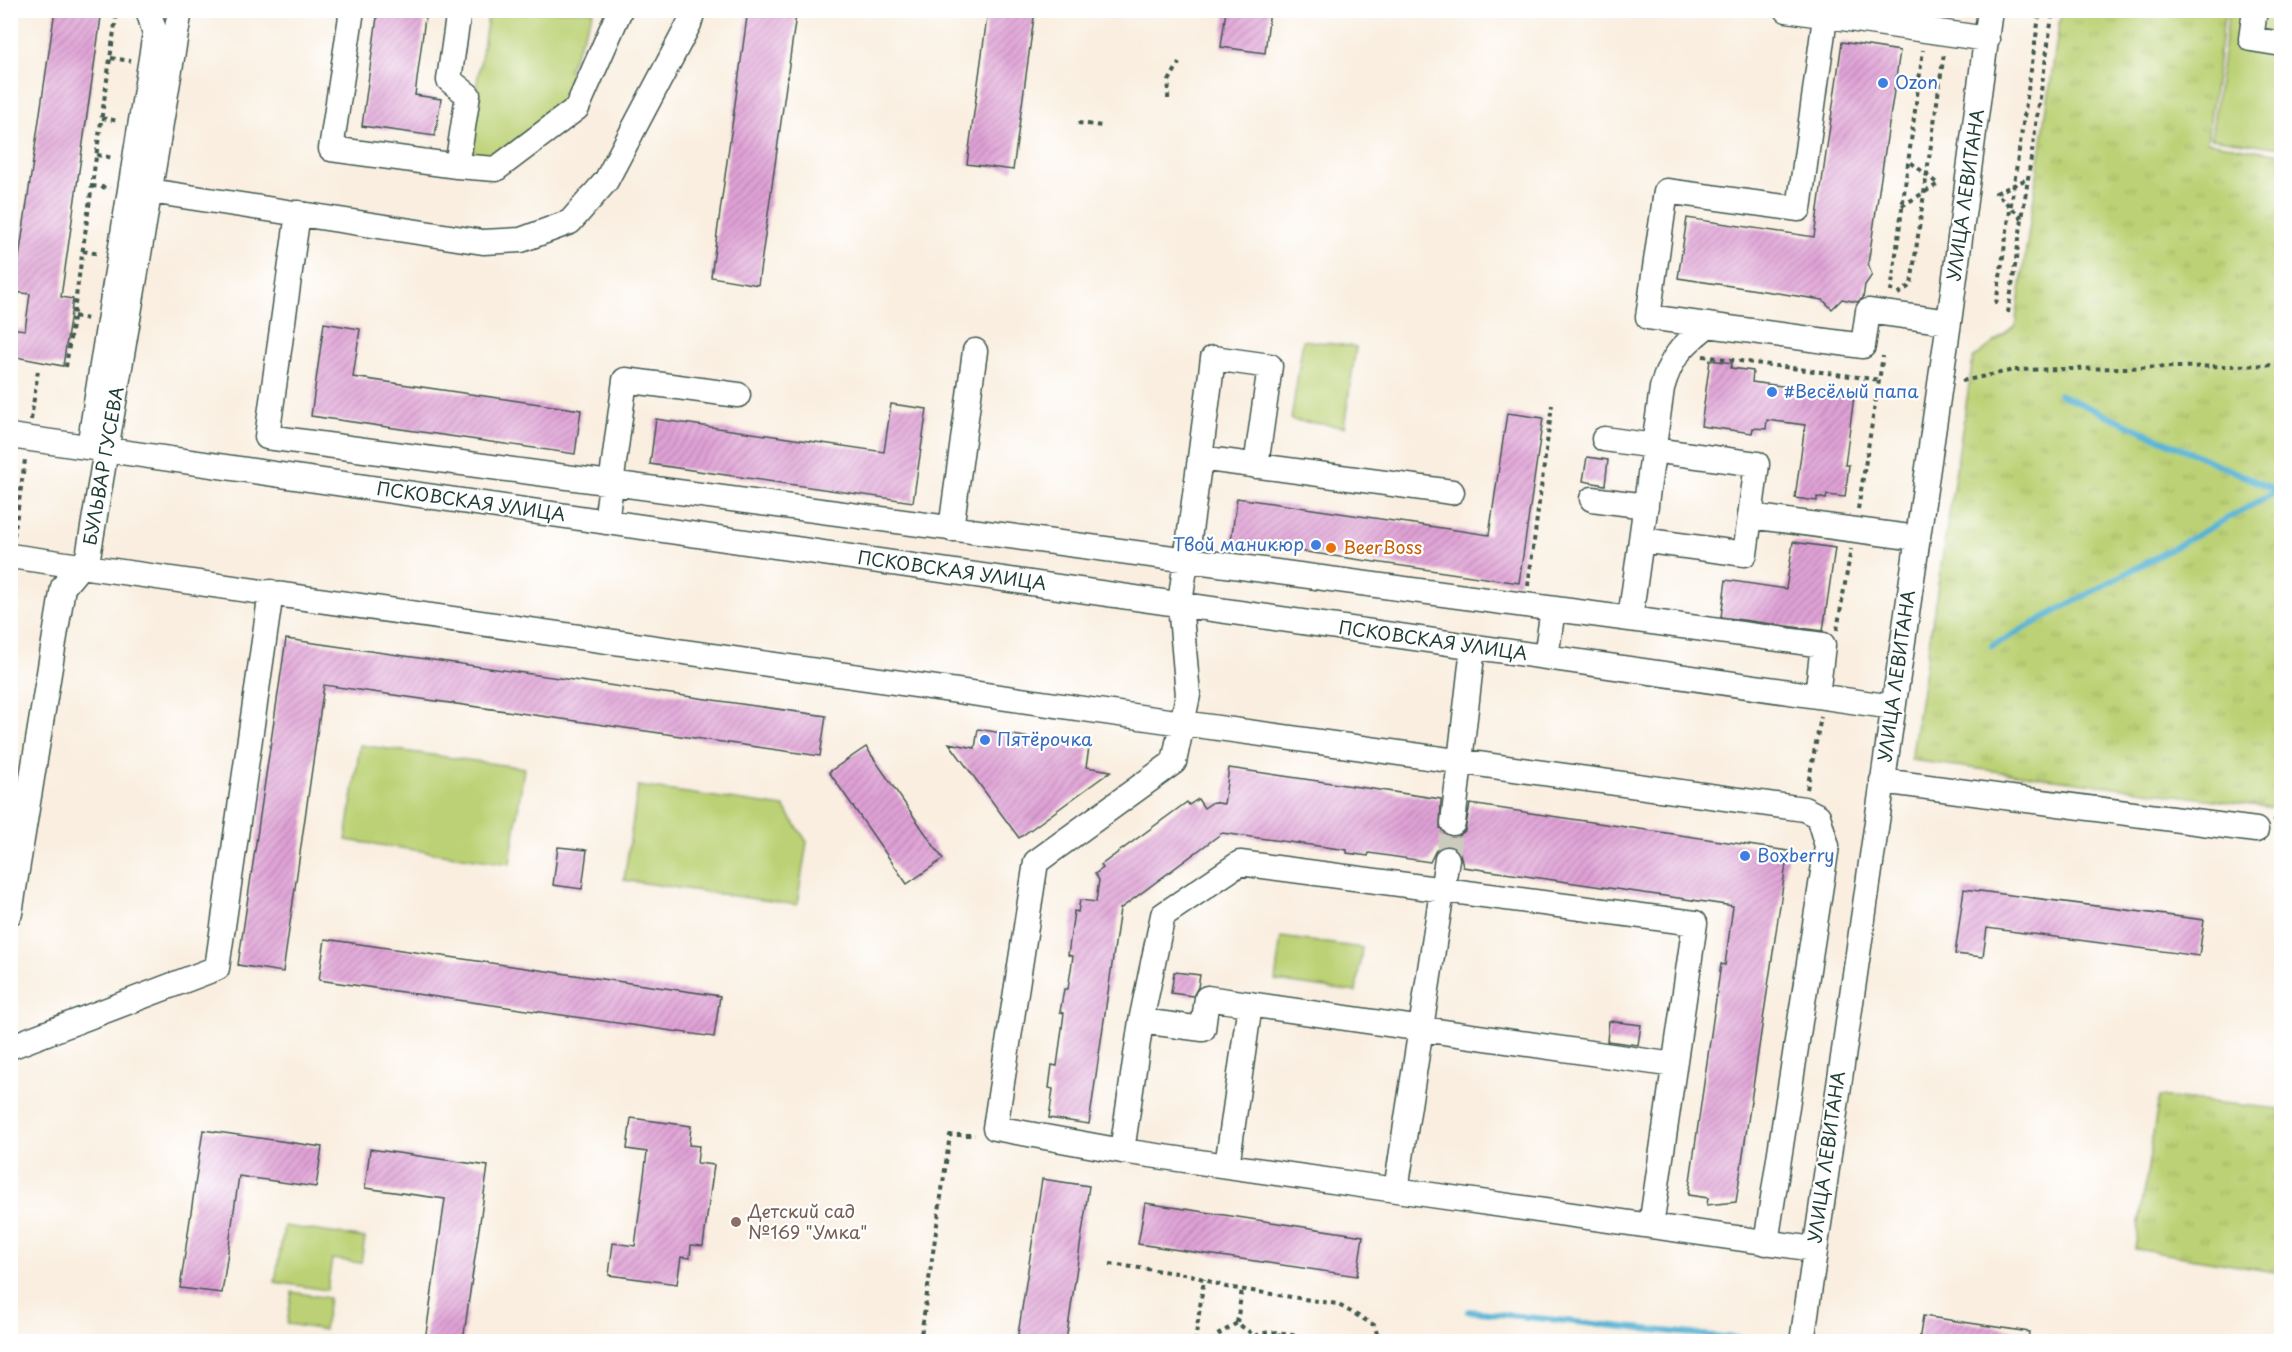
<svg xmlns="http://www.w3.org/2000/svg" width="2292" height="1352" font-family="'Playpen Sans',sans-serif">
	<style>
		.grass { fill: url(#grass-tufts); stroke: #6e8754; stroke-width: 1.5 }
		.green { fill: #bcd175; stroke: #6e8754; stroke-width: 1.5 }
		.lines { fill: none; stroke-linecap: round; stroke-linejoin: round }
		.stream { stroke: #54b3d3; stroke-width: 6 }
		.building { fill: url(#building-hatch) }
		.minor-tunnel { stroke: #cdcbbd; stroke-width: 24; stroke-dasharray: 24 12; stroke-linecap: butt }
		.minor-casing { stroke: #40584e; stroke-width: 27 }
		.path { stroke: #40584e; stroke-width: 4; stroke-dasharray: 4.5 4.5; stroke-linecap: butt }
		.minor { stroke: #fff; stroke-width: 24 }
		.shop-dot { fill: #3f7fe0; stroke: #fff; stroke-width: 2 }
		.food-dot { fill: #e8710a; stroke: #fff; stroke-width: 2 }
		.education-dot { fill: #8d6e63; stroke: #fff; stroke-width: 2 }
		.labels { text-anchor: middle; stroke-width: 4.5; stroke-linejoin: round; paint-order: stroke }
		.shop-label { font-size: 18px; fill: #366cbe; stroke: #fff; text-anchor: start }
		.street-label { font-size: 18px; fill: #1f3d34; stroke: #fff }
		.food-label { font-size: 18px; fill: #c56008; stroke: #fff; text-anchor: start }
		.education-label { font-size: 18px; fill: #785e54; stroke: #fff; text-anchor: start }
	</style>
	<defs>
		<pattern id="grass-tufts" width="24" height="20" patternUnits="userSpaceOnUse" patternTransform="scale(1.5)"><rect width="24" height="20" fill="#bcd175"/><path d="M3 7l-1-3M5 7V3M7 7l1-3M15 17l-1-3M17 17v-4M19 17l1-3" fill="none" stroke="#a1b466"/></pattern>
		<pattern id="building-hatch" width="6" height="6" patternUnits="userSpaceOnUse" patternTransform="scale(1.5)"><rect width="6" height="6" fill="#e0a1d6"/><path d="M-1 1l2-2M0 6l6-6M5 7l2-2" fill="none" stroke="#b584ae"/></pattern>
	</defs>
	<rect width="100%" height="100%" fill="#fff"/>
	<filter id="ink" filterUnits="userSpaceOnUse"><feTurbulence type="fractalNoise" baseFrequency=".0167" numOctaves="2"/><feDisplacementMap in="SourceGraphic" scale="12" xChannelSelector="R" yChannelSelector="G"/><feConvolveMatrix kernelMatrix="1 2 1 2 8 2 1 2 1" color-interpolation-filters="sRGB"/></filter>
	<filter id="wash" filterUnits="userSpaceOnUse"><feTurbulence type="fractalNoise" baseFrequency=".008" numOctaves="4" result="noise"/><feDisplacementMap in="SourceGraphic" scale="24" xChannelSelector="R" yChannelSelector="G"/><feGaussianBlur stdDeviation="1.35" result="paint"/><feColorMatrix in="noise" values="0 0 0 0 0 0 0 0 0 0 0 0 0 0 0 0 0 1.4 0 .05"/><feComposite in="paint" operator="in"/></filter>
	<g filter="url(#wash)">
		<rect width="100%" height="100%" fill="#f9eedf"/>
		<path class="grass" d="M 2061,11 L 2225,11 L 2207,142 L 2281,154 L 2281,809 L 1911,760 L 1973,359 L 2015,326 Z
			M 2159,1097 L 2281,1109 L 2281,1273 L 2135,1249 Z"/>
		<path class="green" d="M 489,11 L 594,11 L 568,70 L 583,77 L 570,104 L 491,159 L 477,155 L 467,142 Z
			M 2229,11 L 2281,11 L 2281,148 L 2211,138 Z
			M 1303,340 L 1356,347 L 1344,427 L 1291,420 Z
			M 360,745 L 524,768 L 510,864 L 346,840 Z
			M 638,786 L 784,807 L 807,842 L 797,905 L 624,880 Z
			M 1281,937 L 1362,948 L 1356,992 L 1275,981 Z
			M 284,1226 L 365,1238 L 361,1263 L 332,1259 L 327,1290 L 275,1282 Z
			M 292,1292 L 329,1298 L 324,1330 L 287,1324 Z"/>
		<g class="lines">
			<path class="stream" d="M 2059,394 L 2278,491
				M 1992,646 L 2278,491 L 2282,493
				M 1469,1311 L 1752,1340"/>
		</g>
		<g id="blocks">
			<path class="building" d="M 55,10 L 102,10 L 61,297 L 73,299 L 63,366 L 10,356 L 10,328 L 25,330 L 30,294 L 14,292 Z
				M 378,10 L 426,10 L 415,95 L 441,99 L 435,136 L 362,126 Z
				M 748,10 L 796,15 L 758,285 L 711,277 Z
				M 988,10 L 1035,10 L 1013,170 L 967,164 Z
				M 1226,10 L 1270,10 L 1265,53 L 1221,47 Z
				M 1842,42 L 1900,51 L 1868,264 L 1872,275 L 1865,285 L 1863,298 L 1857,302 L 1842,299 L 1832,309 L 1823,300 L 1678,278 L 1687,218 L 1814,237 Z
				M 324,323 L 360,329 L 353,377 L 581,410 L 575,454 L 311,416 Z
				M 1710,360 L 1732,363 L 1731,368 L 1753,371 L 1752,382 L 1854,396 L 1845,465 L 1849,465 L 1845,497 L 1827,495 L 1826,499 L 1817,497 L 1817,501 L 1795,498 L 1805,425 L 1767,420 L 1766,429 L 1753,428 L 1752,433 L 1701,426 Z
				M 891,404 L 927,409 L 913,502 L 650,464 L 656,419 L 884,452 Z
				M 1507,413 L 1543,418 L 1519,583 L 1231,541 L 1237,498 L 1489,535 Z
				M 1587,457 L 1608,460 L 1605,485 L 1583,481 Z
				M 1793,542 L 1835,548 L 1823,631 L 1721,617 L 1726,580 L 1786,589 Z
				M 286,639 L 826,716 L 820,756 L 324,685 L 283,972 L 238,965 Z
				M 978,729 L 1089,748 L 1086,767 L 1111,771 L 1019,838 L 949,743 L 975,748 Z
				M 866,747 L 943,859 L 907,884 L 829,772 Z
				M 1229,768 L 1441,799 L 1440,828 L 1451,837 L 1458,836 L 1465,831 L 1470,804 L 1788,851 L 1736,1202 L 1707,1205 L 1708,1198 L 1688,1195 L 1721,964 L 1725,965 L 1733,906 L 1463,867 L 1460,853 L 1449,845 L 1436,850 L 1430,862 L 1369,853 L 1368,856 L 1347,853 L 1347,850 L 1222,833 L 1120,909 L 1089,1124 L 1049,1118 L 1053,1089 L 1049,1088 L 1052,1065 L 1057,1066 L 1064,1013 L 1060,1012 L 1064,989 L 1068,989 L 1073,956 L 1068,955 L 1074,911 L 1078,912 L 1080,900 L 1096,902 L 1099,880 L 1095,874 L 1103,868 L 1101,865 L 1187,802 L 1189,805 L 1198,799 L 1204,808 L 1213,802 L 1224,804 Z
				M 558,847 L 587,850 L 582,889 L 553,885 Z
				M 1964,889 L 2204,920 L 2199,956 L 1987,928 L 1983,957 L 1955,954 Z
				M 325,939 L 720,996 L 714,1037 L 319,980 Z
				M 1174,972 L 1200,975 L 1198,987 L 1193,996 L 1171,993 Z
				M 1609,1021 L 1641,1025 L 1638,1045 L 1607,1041 Z
				M 631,1118 L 691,1126 L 689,1145 L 699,1146 L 697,1163 L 714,1165 L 703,1246 L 691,1245 L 690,1258 L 681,1257 L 677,1284 L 609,1275 L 613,1243 L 635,1246 L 647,1152 L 627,1149 Z
				M 203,1130 L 322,1147 L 316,1187 L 239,1176 L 222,1293 L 180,1288 Z
				M 370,1149 L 488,1166 L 463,1341 L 425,1341 L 445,1199 L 365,1188 Z
				M 1042,1179 L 1089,1186 L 1066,1341 L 1017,1341 Z
				M 1145,1203 L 1363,1236 L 1357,1276 L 1138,1244 Z
				M 1923,1316 L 2029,1332 L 2028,1341 L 1919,1341 Z"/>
		</g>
	</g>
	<g filter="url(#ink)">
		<use href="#blocks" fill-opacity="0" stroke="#40584e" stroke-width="1.5"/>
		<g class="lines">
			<path class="minor-tunnel" d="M 1447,859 L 1453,823"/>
			<g class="minor-casing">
				<path id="minor" d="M 352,10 L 331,149 L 457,166 L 468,95 L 449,80 L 459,10
					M 1787,10 L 1987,39
					M 1826,10 L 1799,209 L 1666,191 L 1648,317 L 1863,346 L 1868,311 L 1949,322
					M 2255,10 L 2251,39 L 2282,44
					M 457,166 L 496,169 L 577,108 L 620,10
					M 150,191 L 483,242 L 521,240 L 570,222 L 606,181 L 689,24 L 693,10
					M 298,213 L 267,437 L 1630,619
					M 1708,325 C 1683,345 1671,356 1662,388 L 1630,619 L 1823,645 L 1817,696
					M 10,436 L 1893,707
					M 1604,439 L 1654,446
					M 89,447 L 155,33 L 148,10
					M 1200,458 L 1213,358 L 1270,366 L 1256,466
					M 1592,499 L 1646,506
					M 1750,516 L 1917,538
					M 606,522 L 625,380 L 738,395
					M 951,529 L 975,351
					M 1641,540 L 1745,554 L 1757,464 L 1653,450
					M 10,556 L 1182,723 L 1804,809 L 1818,816 L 1827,846 L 1766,1243
					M 1546,657 L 1553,609
					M 1882,781 L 2256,830
					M 1453,823 L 1473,647
					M 1447,859 L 1396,1190 L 1814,1249
					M 10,913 L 63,587 L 88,557 L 180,10
					M 1141,1021 L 1163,915 L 1240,863 L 1695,923 L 1651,1226
					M 10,1047 L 217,968 L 271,592
					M 1122,1151 L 995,1128 L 1036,862 L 1174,762 L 1188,695 L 1180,604 L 1200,458 L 1452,492
					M 1227,1166 L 1250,1004
					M 1396,1190 L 1122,1151 L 1141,1021 L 1203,1029 L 1207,998 L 1674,1065
					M 1802,1342 L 1949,322 L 1990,10"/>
			</g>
			<path class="path" d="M 111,58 L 131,61
				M 1168,99 L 1169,81 L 1179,63
				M 102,118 L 119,121
				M 1078,123 L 1103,126
				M 97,155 L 114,158
				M 92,186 L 110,188
				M 1902,206 L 1938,184 L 1909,161
				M 2022,218 L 1996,193 L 2027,179
				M 83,251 L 100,254
				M 1891,292 L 1923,50
				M 1898,294 L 1911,285 L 1944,53
				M 1996,304 L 2040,10
				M 2008,313 L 2053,10
				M 74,316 L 88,319
				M 1703,356 L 1880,380
				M 66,367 L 117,10
				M 1962,381 L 2014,370 L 2282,365
				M 31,420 L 38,370
				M 1858,509 L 1883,356
				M 14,536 L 25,460
				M 1528,586 L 1552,405
				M 1837,630 L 1851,549
				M 1807,789 L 1821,717
				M 2273,821 L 2282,817
				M 1110,1264 L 1191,1275 L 1226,1287 L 1337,1304 L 1374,1325 L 1378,1336 L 1371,1342
				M 1237,1323 L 1242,1289
				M 1278,1333 L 1282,1342
				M 920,1342 L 950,1135 L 975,1135
				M 1195,1342 L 1204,1279
				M 1212,1342 L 1216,1336 L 1237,1323 L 1255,1336 C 1274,1328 1293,1334 1311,1342"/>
			<use href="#minor" class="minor"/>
		</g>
	</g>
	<g class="shop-dot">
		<circle cx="1883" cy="83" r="6"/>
		<circle cx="1772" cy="392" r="6"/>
		<circle cx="1316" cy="545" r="6"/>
		<circle cx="985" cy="740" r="6"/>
		<circle cx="1745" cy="856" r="6"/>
	</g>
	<circle class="food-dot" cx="1331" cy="548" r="6"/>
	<circle class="education-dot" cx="736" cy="1222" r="6"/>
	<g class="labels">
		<g class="shop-label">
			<text x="1895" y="89">Ozon</text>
			<text x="1784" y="398">#Весёлый папа</text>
			<text x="1304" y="551" text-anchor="end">Твой маникюр</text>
			<text x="997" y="746">Пятёрочка</text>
			<text x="1757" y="862">Boxberry</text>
		</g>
		<g class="street-label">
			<text transform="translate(1966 195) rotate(-82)" y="6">УЛИЦА ЛЕВИТАНА</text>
			<text transform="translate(104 466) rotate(-80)" y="6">БУЛЬВАР ГУСЕВА</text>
			<text transform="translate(471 502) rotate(8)" y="6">ПСКОВСКАЯ УЛИЦА</text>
			<text transform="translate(952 571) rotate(8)" y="6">ПСКОВСКАЯ УЛИЦА</text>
			<text transform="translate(1433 641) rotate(8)" y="6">ПСКОВСКАЯ УЛИЦА</text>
			<text transform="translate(1897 676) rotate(-82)" y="6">УЛИЦА ЛЕВИТАНА</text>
			<text transform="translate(1827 1157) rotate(-82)" y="6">УЛИЦА ЛЕВИТАНА</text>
		</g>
		<g class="food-label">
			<text x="1343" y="554">BeerBoss</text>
		</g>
		<g class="education-label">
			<text x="748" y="1218">Детский сад<tspan x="748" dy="21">№169 "Умка"</tspan></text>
		</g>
	</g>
	<rect width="2292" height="1352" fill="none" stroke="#fff" stroke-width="36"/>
</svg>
